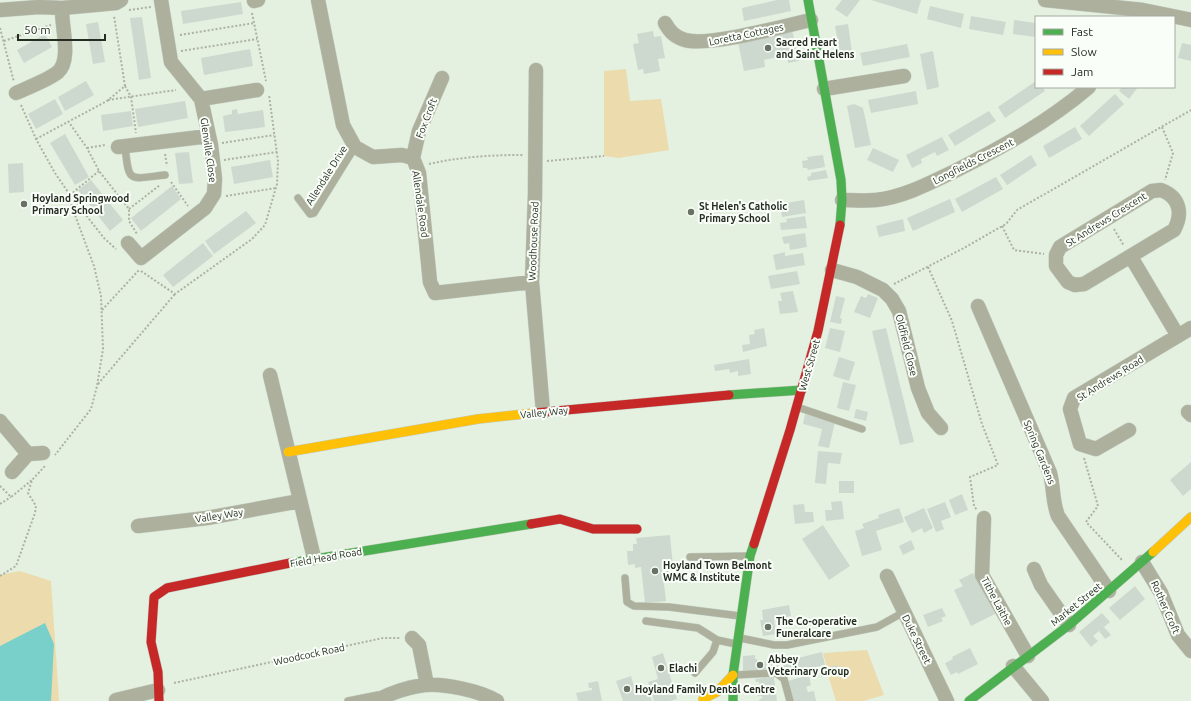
<svg xmlns="http://www.w3.org/2000/svg" width="1191" height="701" font-family="Ubuntu,sans-serif">
	<style>
		.green { fill: #ecdbad }
		.water { fill: #79cfca }
		.building { fill: #cdd9cf }
		.lines { fill: none; stroke-linecap: round; stroke-linejoin: round }
		.lane-casing { stroke: #c2cbbf; stroke-width: 8 }
		.street-casing { stroke: #c2cbbf; stroke-width: 15 }
		.fast-casing { stroke: #c2cbbf; stroke-width: 10 }
		.slow-casing { stroke: #c2cbbf; stroke-width: 10 }
		.jam-casing { stroke: #c2cbbf; stroke-width: 10 }
		.path { stroke: #adb2a2; stroke-width: 2; stroke-dasharray: 2 2; stroke-linecap: butt }
		.lane { stroke: #acb09c; stroke-width: 7 }
		.street { stroke: #acb09c; stroke-width: 14 }
		.fast { stroke: #4caf50; stroke-width: 9 }
		.slow { stroke: #ffc107; stroke-width: 9 }
		.jam { stroke: #c62828; stroke-width: 9 }
		.poi-dot { fill: #687164; stroke: #fafef8; stroke-width: 1.5 }
		.labels { text-anchor: middle; stroke-width: 4; stroke-linejoin: round; paint-order: stroke }
		.street-label { font-size: 10px; fill: #252d22; stroke: #fafef8 }
		.poi-label { font-size: 10px; font-weight: bold; fill: #252d22; stroke: #fafef8; text-anchor: start }
	</style>
	<rect width="100%" height="100%" fill="#e4f0e0"/>
	<path class="green" d="M 626,69 L 630,101 L 661,99 L 669,150 L 619,158 L 604,156 L 604,71 Z
		M 20,571 L 51,581 L 59,701 L 0,701 L 0,575 Z
		M 867,650 L 884,695 L 863,701 L 836,701 L 828,675 L 839,672 L 837,666 L 827,668 L 823,653 Z"/>
	<path class="water" d="M 45,623 L 54,644 L 51,701 L 0,701 L 0,646 Z"/>
	<path class="building" d="M 777,0 L 789,0 L 791,11 L 744,21 L 742,8 Z
		M 842,0 L 860,0 L 847,17 L 835,9 Z
		M 871,0 L 921,0 L 917,14 Z
		M 241,2 L 243,14 L 183,24 L 181,11 Z
		M 930,6 L 964,14 L 961,28 L 927,19 Z
		M 971,16 L 1006,22 L 1003,35 L 969,29 Z
		M 142,17 L 151,78 L 139,80 L 130,18 Z
		M 1014,20 L 1036,23 L 1036,37 L 1013,34 Z
		M 98,22 L 105,62 L 93,64 L 86,24 Z
		M 848,24 L 852,52 L 840,54 L 835,26 Z
		M 792,30 L 799,61 L 788,63 L 787,55 L 764,60 L 765,67 L 744,71 L 738,42 Z
		M 653,31 L 654,37 L 661,36 L 665,58 L 658,59 L 660,71 L 644,74 L 643,69 L 638,70 L 633,44 L 639,43 L 637,34 Z
		M 45,34 L 52,47 L 24,63 L 17,50 Z
		M 1182,43 L 1191,45 L 1191,61 L 1178,58 Z
		M 907,44 L 910,57 L 863,66 L 860,53 Z
		M 250,49 L 253,66 L 204,75 L 201,58 Z
		M 933,51 L 939,87 L 927,90 L 920,54 Z
		M 86,81 L 94,95 L 65,111 L 58,97 Z
		M 1036,81 L 1036,87 L 1043,87 L 1045,91 L 1005,118 L 998,107 Z
		M 1122,87 L 1138,87 L 1129,99 L 1119,91 Z
		M 916,91 L 918,104 L 871,113 L 868,100 Z
		M 1115,94 L 1124,104 L 1089,136 L 1080,126 Z
		M 55,99 L 63,114 L 36,129 L 28,114 Z
		M 185,101 L 188,118 L 138,127 L 135,109 Z
		M 854,104 L 863,108 L 871,145 L 855,148 L 847,106 Z
		M 237,109 L 238,114 L 263,110 L 265,127 L 225,132 L 223,116 L 232,114 L 232,110 Z
		M 131,111 L 133,126 L 103,131 L 101,115 Z
		M 989,111 L 996,121 L 955,146 L 948,135 Z
		M 1075,127 L 1082,139 L 1049,158 L 1043,146 Z
		M 65,134 L 89,177 L 75,185 L 50,143 Z
		M 942,137 L 949,150 L 937,156 L 935,152 L 921,159 L 922,163 L 912,168 L 906,155 Z
		M 873,148 L 899,160 L 893,172 L 867,160 Z
		M 189,152 L 193,183 L 179,184 L 175,153 Z
		M 823,155 L 825,167 L 808,170 L 807,168 L 803,168 L 802,161 L 808,160 L 807,157 Z
		M 1031,155 L 1037,165 L 1007,185 L 1000,175 Z
		M 270,160 L 273,177 L 234,184 L 231,167 Z
		M 23,163 L 24,192 L 9,193 L 8,164 Z
		M 826,170 L 828,178 L 808,181 L 807,177 L 811,176 L 811,173 Z
		M 996,177 L 1003,189 L 962,212 L 955,199 Z
		M 91,180 L 123,220 L 110,231 L 78,190 Z
		M 172,186 L 181,199 L 141,231 L 131,218 Z
		M 950,199 L 955,212 L 913,231 L 907,218 Z
		M 804,200 L 806,213 L 782,217 L 780,204 Z
		M 246,211 L 256,223 L 214,254 L 205,241 Z
		M 805,216 L 807,228 L 781,230 L 780,223 L 787,222 L 786,219 Z
		M 903,219 L 905,231 L 879,237 L 876,226 Z
		M 805,233 L 807,247 L 790,250 L 789,243 L 784,244 L 782,237 Z
		M 203,243 L 213,256 L 173,287 L 163,275 Z
		M 785,252 L 785,256 L 803,253 L 805,265 L 776,270 L 773,255 Z
		M 797,271 L 800,284 L 771,289 L 768,276 Z
		M 793,291 L 798,312 L 780,314 L 778,301 L 782,301 L 780,293 Z
		M 868,294 L 878,298 L 870,318 L 854,312 L 861,296 L 866,298 Z
		M 836,296 L 845,298 L 840,318 L 842,319 L 841,324 L 830,322 Z
		M 764,328 L 767,346 L 743,352 L 742,345 L 750,344 L 749,335 L 755,334 L 754,330 Z
		M 830,328 L 845,331 L 840,352 L 825,348 Z
		M 886,328 L 914,442 L 900,445 L 872,331 Z
		M 839,357 L 855,362 L 849,381 L 833,376 Z
		M 749,359 L 751,374 L 738,376 L 738,371 L 730,373 L 729,369 L 715,371 L 714,365 Z
		M 843,382 L 856,385 L 849,411 L 837,408 Z
		M 856,409 L 868,412 L 866,421 L 854,418 Z
		M 805,414 L 835,422 L 829,448 L 818,446 L 822,429 L 803,424 Z
		M 818,451 L 842,453 L 840,464 L 828,463 L 826,484 L 815,483 Z
		M 1191,462 L 1191,489 L 1183,496 L 1170,480 Z
		M 839,481 L 854,481 L 854,493 L 839,493 Z
		M 962,494 L 968,510 L 955,515 L 949,500 Z
		M 842,501 L 844,519 L 826,521 L 825,510 L 832,510 L 831,502 Z
		M 945,502 L 951,517 L 941,521 L 944,529 L 936,532 L 927,509 Z
		M 804,504 L 805,512 L 813,512 L 814,522 L 795,524 L 793,505 Z
		M 899,508 L 904,522 L 876,531 L 882,550 L 862,556 L 855,531 L 864,528 L 862,524 L 879,518 L 878,515 Z
		M 924,508 L 933,528 L 924,533 L 922,528 L 912,533 L 904,517 Z
		M 823,525 L 850,566 L 829,580 L 802,539 Z
		M 670,535 L 673,567 L 668,568 L 669,575 L 663,576 L 666,601 L 645,603 L 641,567 L 635,568 L 635,564 L 628,565 L 627,551 L 633,551 L 633,544 L 637,544 L 636,538 Z
		M 911,540 L 915,549 L 903,555 L 899,546 Z
		M 973,573 L 975,577 L 979,575 L 997,613 L 971,626 L 954,590 L 963,586 L 959,580 Z
		M 1135,586 L 1145,599 L 1120,620 L 1109,608 Z
		M 789,605 L 791,616 L 774,620 L 776,634 L 763,636 L 760,620 L 763,620 L 762,610 Z
		M 942,608 L 946,616 L 941,618 L 943,621 L 928,627 L 923,615 Z
		M 1102,613 L 1110,622 L 1104,627 L 1111,635 L 1105,639 L 1099,631 L 1093,636 L 1098,641 L 1091,647 L 1079,632 Z
		M 970,648 L 978,664 L 958,674 L 957,672 L 951,675 L 945,663 L 953,659 L 952,657 Z
		M 822,652 L 825,665 L 785,674 L 782,662 Z
		M 663,653 L 677,699 L 670,701 L 654,701 L 648,682 L 658,679 L 652,657 Z
		M 755,655 L 755,659 L 757,659 L 758,663 L 777,661 L 778,668 L 743,673 L 743,656 Z
		M 837,665 L 839,672 L 821,677 L 819,670 Z
		M 809,675 L 811,685 L 806,687 L 808,692 L 814,691 L 816,701 L 793,701 L 788,681 Z
		M 631,676 L 635,690 L 641,688 L 642,691 L 648,689 L 652,701 L 623,701 L 616,681 Z
		M 774,677 L 777,701 L 758,701 L 762,698 L 762,696 L 758,696 L 757,690 L 760,689 L 760,686 L 759,682 L 756,682 L 755,679 Z
		M 598,681 L 602,701 L 578,701 L 576,693 L 592,690 L 592,688 L 589,688 L 588,683 Z"/>
	<g class="lines">
		<g class="lane-casing">
			<path id="lane" d="M 125,146 C 129,184 128,179 165,175
				M 298,198 L 310,214 L 314,213 L 355,147
				M 797,407 L 862,429
				M 690,557 L 750,556
				M 625,578 L 627,602 L 634,606 L 669,607 L 740,616
				M 646,621 L 698,628 L 717,640 L 736,644
				M 740,638 L 774,645 L 787,645 L 877,627 L 904,612
				M 695,673 L 713,652 L 717,640
				M 735,675 L 776,673 L 784,679 L 790,701
				M 348,701 L 378,695"/>
		</g>
		<g class="street-casing">
			<path id="street" d="M 318,0 L 343,125 L 355,147 L 373,157 L 402,155 L 413,158 L 419,173 L 430,282 L 435,293 L 532,282
				M 1045,0 L 1143,10 L 1191,20
				M 254,1 L 258,0
				M 0,10 L 39,7 L 62,8 L 116,3 L 121,0
				M 665,23 C 670,32 675,37 685,40 C 709,47 783,26 811,20
				M 536,70 L 535,194 L 532,282 L 543,412
				M 824,89 L 904,76
				M 16,93 C 27,88 50,79 58,72 C 72,60 61,25 62,8
				M 201,99 L 257,90
				M 118,147 L 209,136
				M 413,158 L 419,131 L 442,78
				M 1161,190 C 1180,197 1183,214 1174,230 L 1084,284 L 1075,285 L 1068,282 L 1056,266 L 1056,255 L 1060,247 L 1152,191 Z
				M 842,200 C 853,200 865,201 876,200 C 903,197 928,184 953,172 C 1001,148 1048,122 1089,87
				M 128,243 L 141,258 L 205,208 L 214,194 L 215,179 L 211,145 L 201,99 L 171,62 L 161,0
				M 1131,257 L 1178,336
				M 832,270 L 857,277 L 883,290 L 892,299 L 899,311 L 918,388 L 928,413 L 941,428
				M 978,306 L 1050,473 C 1054,488 1052,501 1058,516 L 1109,591
				M 270,375 L 314,558
				M 1188,412 L 1191,415
				M 0,421 L 28,454
				M 1129,430 L 1096,449 L 1080,444 L 1070,409 L 1074,398 L 1191,328
				M 12,472 L 28,454 L 43,453
				M 984,518 L 982,575 L 1028,656
				M 138,526 L 207,518 L 300,501
				M 1142,562 L 1161,593 L 1178,635 L 1191,651
				M 1034,569 L 1041,585 L 1069,625
				M 887,576 L 947,701
				M 412,638 L 419,645 L 427,685
				M 1013,666 L 1042,701
				M 116,700 L 158,690
				M 375,701 C 391,693 407,687 425,685 C 443,683 481,691 497,701"/>
		</g>
		<g class="fast-casing">
			<path id="fast" d="M 808,0 L 841,180 L 842,200 L 840,225
				M 729,395 L 802,390
				M 290,563 L 531,524
				M 733,701 L 733,675 L 750,556 L 754,544
				M 969,701 L 1069,625 L 1153,552"/>
		</g>
		<g class="slow-casing">
			<path id="slow" d="M 288,452 L 478,419 L 534,413
				M 1153,552 L 1191,517
				M 703,699 L 717,692 L 733,675"/>
		</g>
		<g class="jam-casing">
			<path id="jam" d="M 534,413 L 729,395
				M 531,524 L 560,519 L 593,529 L 637,529
				M 754,544 L 790,430 L 818,331 L 840,225
				M 159,701 L 158,672 L 151,642 L 154,597 L 167,588 L 290,563"/>
		</g>
		<path class="path" d="M 129,10 L 151,7
			M 252,13 L 266,81
			M 0,28 L 14,82
			M 180,35 L 254,23
			M 4,41 L 51,25
			M 181,51 L 257,39
			M 125,86 L 131,97 L 136,133
			M 108,100 L 176,90
			M 21,105 L 36,139 L 55,173 L 70,195 L 72,207 L 94,266 L 101,296 L 103,349 L 97,386 L 91,409 L 55,455
			M 68,121 L 87,148 L 99,171 L 129,209 L 129,221 L 137,234
			M 1162,127 L 1173,153 L 1165,180
			M 36,139 L 107,101 L 125,86 L 114,16
			M 222,143 L 274,135
			M 87,148 L 105,145
			M 165,154 L 167,166
			M 224,160 L 277,152
			M 547,161 L 604,156
			M 429,164 C 459,157 490,155 521,155 L 524,156
			M 99,171 L 70,195 L 104,238 L 116,249
			M 171,182 L 188,206
			M 226,196 L 276,188
			M 129,209 L 160,185
			M 1002,226 L 1014,250 L 1044,254
			M 1114,229 L 1124,246
			M 928,267 L 952,321 L 982,424 L 998,465 L 970,477 L 974,506 L 977,510
			M 141,271 L 175,294 L 252,239 L 265,225 L 277,184 L 278,161 L 269,95
			M 894,284 L 962,249 L 1006,224 L 1017,210 L 1191,110
			M 102,310 L 139,270
			M 98,384 L 175,294
			M 1084,458 L 1098,506 L 1086,522 L 1122,560
			M 0,486 L 11,497 L 32,480
			M 0,504 L 11,497
			M 0,576 L 16,566 L 35,513 L 36,506 L 28,493 L 32,480 L 45,466
			M 174,683 L 383,638 L 401,638"/>
		<use href="#lane" class="lane"/>
		<use href="#street" class="street"/>
		<use href="#fast" class="fast"/>
		<use href="#slow" class="slow"/>
		<use href="#jam" class="jam"/>
	</g>
	<g class="poi-dot">
		<circle cx="768" cy="48" r="4"/>
		<circle cx="24" cy="204" r="4"/>
		<circle cx="691" cy="212" r="4"/>
		<circle cx="655" cy="571" r="4"/>
		<circle cx="768" cy="627" r="4"/>
		<circle cx="760" cy="665" r="4"/>
		<circle cx="661" cy="668" r="4"/>
		<circle cx="627" cy="689" r="4"/>
	</g>
	<g class="labels">
		<g class="street-label">
			<text transform="translate(746 34) rotate(-12)" y="4">Loretta Cottages</text>
			<text transform="translate(426 118) rotate(-69)" y="4">Fox Croft</text>
			<text transform="translate(209 150) rotate(82)" y="4">Glenville Close</text>
			<text transform="translate(973 161) rotate(-27)" y="4">Longfields Crescent</text>
			<text transform="translate(326 175) rotate(-58)" y="4">Allendale Drive</text>
			<text transform="translate(421 204) rotate(82)" y="4">Allendale Road</text>
			<text transform="translate(1106 219) rotate(-32)" y="4">St Andrews Crescent</text>
			<text transform="translate(533 241) rotate(-88)" y="4">Woodhouse Road</text>
			<text transform="translate(907 345) rotate(76)" y="4">Oldfield Close</text>
			<text transform="translate(809 365) rotate(-74)" y="4">West Street</text>
			<text transform="translate(1110 378) rotate(-32)" y="4">St Andrews Road</text>
			<text transform="translate(544 412) rotate(-6)" y="4">Valley Way</text>
			<text transform="translate(1040 452) rotate(68)" y="4">Spring Gardens</text>
			<text transform="translate(219 515) rotate(-9)" y="4">Valley Way</text>
			<text transform="translate(326 557) rotate(-10)" y="4">Field Head Road</text>
			<text transform="translate(997 601) rotate(62)" y="4">Tithe Laithe</text>
			<text transform="translate(1076 604) rotate(-39)" y="4">Market Street</text>
			<text transform="translate(1166 607) rotate(66)" y="4">Rother Croft</text>
			<text transform="translate(917 639) rotate(64)" y="4">Duke Street</text>
			<text transform="translate(309 654) rotate(-12)" y="4">Woodcock Road</text>
		</g>
		<g class="poi-label">
			<text x="776" y="46">Sacred Heart<tspan x="776" dy="12">and Saint Helens</tspan></text>
			<text x="32" y="202">Hoyland Springwood<tspan x="32" dy="12">Primary School</tspan></text>
			<text x="699" y="210">St Helen's Catholic<tspan x="699" dy="12">Primary School</tspan></text>
			<text x="663" y="569">Hoyland Town Belmont<tspan x="663" dy="12">WMC &amp; Institute</tspan></text>
			<text x="776" y="625">The Co-operative<tspan x="776" dy="12">Funeralcare</tspan></text>
			<text x="768" y="663">Abbey<tspan x="768" dy="12">Veterinary Group</tspan></text>
			<text x="669" y="672">Elachi</text>
			<text x="635" y="693">Hoyland Family Dental Centre</text>
		</g>
	</g>
	<rect x="1035" y="16" width="140" height="72" fill="#fafef8" stroke="#a5aaa2"/>
	<rect x="1043" y="29" width="20" height="6" fill="#4caf50" stroke="#a5aaa2"/>
	<text x="1071" y="36" font-size="12" fill="#252d22">Fast</text>
	<rect x="1043" y="49" width="20" height="6" fill="#ffc107" stroke="#a5aaa2"/>
	<text x="1071" y="56" font-size="12" fill="#252d22">Slow</text>
	<rect x="1043" y="69" width="20" height="6" fill="#c62828" stroke="#a5aaa2"/>
	<text x="1071" y="76" font-size="12" fill="#252d22">Jam</text>
	<path d="M18 34v6h87v-6" fill="none" stroke="#252d22" stroke-width="2"/>
	<text x="24" y="34" font-size="12" fill="#252d22" stroke="#fafef8" stroke-width="3" paint-order="stroke">50 m</text>
</svg>
